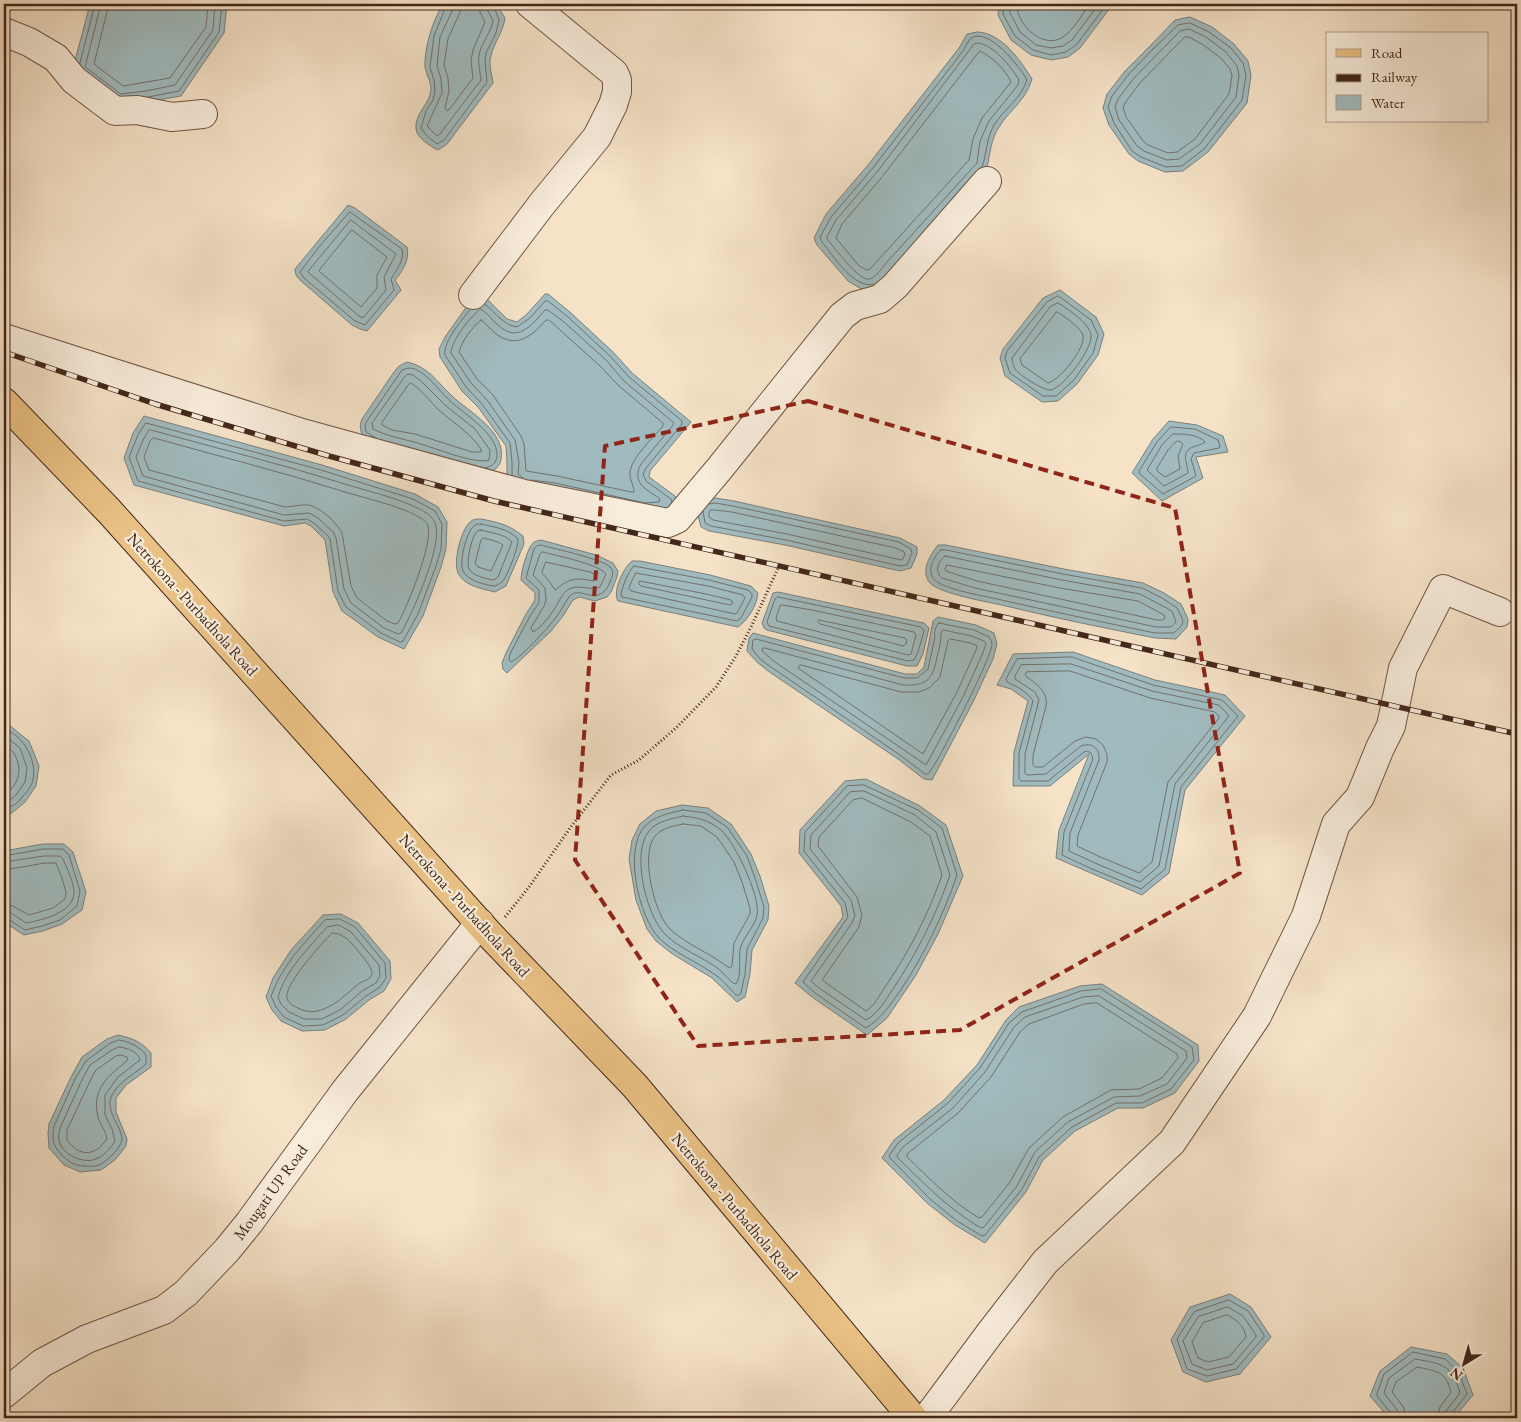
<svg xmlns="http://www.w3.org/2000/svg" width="1521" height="1422" font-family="'EB Garamond',serif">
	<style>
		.water { fill: #a0bbbf; stroke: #7b807d }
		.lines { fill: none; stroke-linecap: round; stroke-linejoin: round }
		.shore { stroke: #72716c; stroke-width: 1 }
		.minor-casing { stroke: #705644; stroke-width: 30 }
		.major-casing { stroke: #432719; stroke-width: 30 }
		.path { stroke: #432719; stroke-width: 3; stroke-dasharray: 1 2.5; stroke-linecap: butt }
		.minor { stroke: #f8ecdb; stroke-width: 28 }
		.major { stroke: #eac184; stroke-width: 28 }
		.rail-casing { stroke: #432719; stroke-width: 5.5 }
		.rail { stroke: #f8ecdb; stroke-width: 4; stroke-dasharray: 11; stroke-linecap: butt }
		.marked { fill: none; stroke: #8f2418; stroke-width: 4; stroke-dasharray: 10 6; stroke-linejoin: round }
		.labels { text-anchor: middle; stroke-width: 4.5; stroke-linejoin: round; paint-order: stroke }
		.street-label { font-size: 16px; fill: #432719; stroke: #f8ecdb }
	</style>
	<rect width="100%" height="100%" fill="#f5e2c7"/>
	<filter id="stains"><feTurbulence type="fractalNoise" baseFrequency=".004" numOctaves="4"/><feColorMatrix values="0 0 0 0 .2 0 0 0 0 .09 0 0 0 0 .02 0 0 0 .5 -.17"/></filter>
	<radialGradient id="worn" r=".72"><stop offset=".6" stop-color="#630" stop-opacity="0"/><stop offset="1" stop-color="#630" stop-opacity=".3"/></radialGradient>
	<path class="water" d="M 90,4 L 227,4 L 224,33 L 181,96 L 147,102 L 117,106 L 72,72 Z
		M 444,4 L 496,4 L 505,18 C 503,33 494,42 491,56 C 488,64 492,75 493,83 L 447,144 L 438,150 C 431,147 417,138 416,129 C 414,114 430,104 431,90 C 431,81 426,74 425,67 C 424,50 433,17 444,4 Z
		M 999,4 L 1113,4 L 1080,48 L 1068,57 L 1051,60 L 1031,55 L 1011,40 L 998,15 Z
		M 1190,17 L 1212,27 L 1234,44 L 1248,61 L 1251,75 L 1247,103 L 1208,152 L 1183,171 L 1165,172 L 1138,161 L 1129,154 L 1109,125 L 1103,108 L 1107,94 L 1125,71 L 1150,46 L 1175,20 Z
		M 977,32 C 1002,33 1020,60 1032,79 C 1025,102 1011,108 999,127 C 991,139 990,154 987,168 L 878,288 L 863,290 L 848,281 L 817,245 L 814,238 L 826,214 L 868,165 L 959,48 L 967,34 Z
		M 348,205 L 355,208 L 407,247 C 410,259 403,271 395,280 L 401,290 L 367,331 L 360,329 L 352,325 L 301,281 C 297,277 295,275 295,269 Z
		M 1060,290 L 1096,317 L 1104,334 L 1098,355 L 1077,384 L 1058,401 L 1042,402 L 1005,376 L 1000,358 L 1003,349 L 1043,298 Z
		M 545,294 L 548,294 L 571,313 L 614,353 L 632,373 L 691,422 L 650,471 L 649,477 L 675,496 L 678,502 L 662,514 L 510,484 L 507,475 L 507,463 L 506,446 L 478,407 L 462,391 L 440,357 L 439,349 L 445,337 L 472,299 L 487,299 L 507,319 L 517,322 L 527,314 Z
		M 407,362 C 429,367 436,381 452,396 C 469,412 506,431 501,459 C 500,468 494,470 486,473 L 366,439 C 360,433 359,427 362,419 L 394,372 L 399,366 Z
		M 144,416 L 322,465 L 415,494 L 438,507 L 447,522 L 446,549 L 441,567 L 423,616 L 404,649 L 378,637 L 342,611 L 333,592 L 325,540 L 311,526 L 305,523 L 284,526 L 134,485 L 124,458 L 133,433 Z
		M 1169,421 L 1197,425 L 1223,436 L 1228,452 L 1196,457 L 1203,478 L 1162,501 L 1132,473 L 1153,439 Z
		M 715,498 L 734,501 L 900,538 L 917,547 L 917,554 L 911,568 L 900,571 L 785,545 L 709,531 L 701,527 L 697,512 L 705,500 Z
		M 481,519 C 497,522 510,525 523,536 L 524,544 L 506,586 L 495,592 C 483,589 464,586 458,573 C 453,561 461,530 470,522 C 473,519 477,519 481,519 Z
		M 541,540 L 596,555 L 613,563 L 618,571 L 617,577 L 611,592 L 607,597 L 595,601 L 579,597 L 573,600 L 563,616 L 551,631 L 507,673 L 503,669 L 502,663 L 506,653 L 526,614 L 535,600 L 535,593 L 521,580 C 521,572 527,549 533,543 C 536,541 537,541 541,540 Z
		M 938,545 L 946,545 L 1064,569 L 1143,583 L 1164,593 L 1181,604 L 1188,619 L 1187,627 L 1176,639 L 1155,638 C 1105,628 1055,618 1006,606 C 989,602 940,594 930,583 C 920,571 930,555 938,545 Z
		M 632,561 L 640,561 L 710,575 L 751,586 L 758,593 C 757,605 748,620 738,627 L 618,601 C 612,591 624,567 632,561 Z
		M 778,592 L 924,623 L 929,628 L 923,654 L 917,666 L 907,666 L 767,630 L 764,628 L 762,623 L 773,593 Z
		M 938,617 L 976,625 L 994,633 L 997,644 L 993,659 L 973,702 L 932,780 L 924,779 L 898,759 L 768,671 L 757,662 L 747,651 L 749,638 L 753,633 L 905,674 L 917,674 L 924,667 L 933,621 Z
		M 1073,652 L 1155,680 L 1225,695 L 1245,716 L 1185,790 L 1169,873 L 1142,895 L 1056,858 L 1059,830 L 1089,754 L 1050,786 L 1013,786 L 1014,752 L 1028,701 L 1011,689 L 997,685 L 1013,654 Z
		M 4,724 L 9,725 L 29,741 L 39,766 L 36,786 L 25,802 L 12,813 L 4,813 Z
		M 866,779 L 920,806 L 946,825 L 963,876 L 938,934 L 916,975 L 887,1018 L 867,1035 L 812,997 L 795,983 L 843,917 L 841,906 L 799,853 L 800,830 L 845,781 Z
		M 682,805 L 708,808 L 731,824 L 751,854 L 760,876 L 769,906 L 768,920 L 752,950 L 750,974 L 745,997 L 737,1002 L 712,978 L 671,953 L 656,941 L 647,929 L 636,900 L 629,859 L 632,840 L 640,824 L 656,811 Z
		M 43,844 L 64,844 L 73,852 L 86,892 L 82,910 L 62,924 L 43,931 L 24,935 L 4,922 L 4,851 Z
		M 341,914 L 358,923 L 390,961 L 391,979 L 384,991 L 369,1000 L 346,1019 L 325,1030 L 302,1031 L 281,1021 L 272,1010 L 266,997 L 273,978 L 291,950 L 323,915 Z
		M 1102,984 L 1198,1045 L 1199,1061 L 1175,1093 L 1143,1108 L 1118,1108 L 1075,1131 L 1043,1160 L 1026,1192 L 985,1243 L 955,1225 L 927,1203 L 882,1158 L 894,1140 L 944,1100 L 977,1065 L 1006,1020 L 1019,1007 L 1080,986 Z
		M 118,1035 C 132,1038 142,1042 151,1053 L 151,1067 L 126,1085 L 116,1098 L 116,1112 L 127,1139 L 126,1146 L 115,1160 L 101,1170 L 80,1172 L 64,1165 L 49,1148 L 48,1133 L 49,1124 L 71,1077 L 82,1057 L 107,1039 Z
		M 1230,1294 L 1251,1307 L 1271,1337 L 1240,1374 L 1206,1382 L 1183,1372 L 1171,1340 L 1190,1307 Z
		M 1411,1347 L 1447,1354 L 1463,1368 L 1473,1395 L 1454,1418 L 1389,1418 L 1370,1396 L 1380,1371 Z"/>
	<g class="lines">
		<path class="shore" d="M 101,4 L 85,67 L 121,94 L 146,91 L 175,85 L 213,30 L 215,4
			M 109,4 L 94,64 L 123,86 L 170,78 L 206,27 L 208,4
			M 447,4 L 434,36 L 430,67 L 434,80 L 435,92 L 433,100 L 426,111 L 421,128 L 427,136 L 437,144 L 444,140 L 487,82 L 485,61 L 486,53 L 496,33 L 499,20 L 493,4
			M 454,4 L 453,9 L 440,37 L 437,66 L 441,79 L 442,93 L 427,126 L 437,136 L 439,135 L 481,80 C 480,71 477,61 480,51 C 483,41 491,32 493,21 L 487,9 L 487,4
			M 461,4 L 460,12 L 448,39 L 444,65 L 448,78 L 449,91 L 445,108 L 447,111 L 449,110 L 473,78 L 471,61 L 473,50 L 485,22 L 480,12 L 479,4
			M 1004,4 L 1003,14 L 1015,36 L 1033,50 L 1051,55 L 1066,52 L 1077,44 L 1107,4
			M 1010,4 L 1010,13 L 1020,32 L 1036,45 L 1051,48 L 1063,46 L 1072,40 L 1099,4
			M 1018,4 C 1018,6 1017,9 1018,12 C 1022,29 1045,49 1063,37 C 1074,30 1082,14 1090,4
			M 1190,23 L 1209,32 L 1231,48 L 1243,63 L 1246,75 L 1242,100 L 1204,149 L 1182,166 L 1166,167 L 1141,157 L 1132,151 L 1114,123 L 1108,107 L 1112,96 L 1129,74 L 1153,49 L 1178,25 Z
			M 1189,29 L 1206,37 L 1226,52 L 1237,66 L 1239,75 L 1236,97 L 1200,144 L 1179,159 L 1167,160 L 1144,151 L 1137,146 L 1119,120 L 1115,107 L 1118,99 L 1134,78 L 1180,31 Z
			M 1185,37 L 1189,37 L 1202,44 L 1221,58 L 1230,69 L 1232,76 L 1229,94 L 1195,139 L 1177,152 L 1168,153 L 1148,145 L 1143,141 L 1126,117 L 1123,107 L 1125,103 L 1140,83 Z
			M 978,43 C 993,44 1012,68 1019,80 L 1018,85 L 989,121 L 980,141 L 977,163 L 887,262 C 884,266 875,278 870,279 C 859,282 835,248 827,239 L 827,237 L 836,220 L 877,172 L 974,44 Z
			M 980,51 C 993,58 1005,69 1011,82 L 982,118 L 973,139 L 969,160 L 870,269 L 867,270 L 859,266 L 836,238 L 842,224 L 882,177 Z
			M 80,63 L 95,4
			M 148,97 L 179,91 L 219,32 L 222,4
			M 350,212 L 402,249 C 405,260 396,270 391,279 L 394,290 L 365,325 L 355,321 L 304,278 L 300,272 L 319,247 Z
			M 351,220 L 396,254 L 384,277 L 386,290 L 363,318 L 359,316 L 308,272 Z
			M 352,230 L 387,257 L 377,275 L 377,288 L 361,307 L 319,271 Z
			M 874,284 C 854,290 833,255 822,242 L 820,237 L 831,217 L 872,169 L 963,51 C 965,48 968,41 971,38 C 989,27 1020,67 1027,80 C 1021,99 1004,109 994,125 C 986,139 987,154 982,167
			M 1058,296 L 1060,297 L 1091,320 L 1098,335 L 1093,353 L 1073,381 L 1056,396 L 1043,396 L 1010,373 L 1005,358 L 1007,351 L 1047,302 Z
			M 1058,303 C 1067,308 1090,324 1091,335 C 1093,348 1064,387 1051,390 C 1044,391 1019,375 1015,369 C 1013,366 1012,361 1012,358 L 1050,307 Z
			M 485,304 C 496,313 503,325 517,327 L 530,318 L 545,301 L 548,301 L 568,317 L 610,356 L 629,377 L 682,421 L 682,424 L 646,468 L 643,474 L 646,481 L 671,499 L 672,502
			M 470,310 C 462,320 443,341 445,355 L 466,387 L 482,404 L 510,443 L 512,462 L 512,475
			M 1057,312 C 1063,315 1081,328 1083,335 C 1086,348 1060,380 1048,383 L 1022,365 L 1020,359 Z
			M 481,320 C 486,323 490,329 495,333 C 516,350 532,336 546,320 L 549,320 L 600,366 L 619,386 L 663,423 L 663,426 C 653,438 632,457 630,472 C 629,479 634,485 634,492 L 631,492 L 557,476 L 526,471 L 524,444 L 521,436 L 493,395 L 477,379 L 459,352 C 462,341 472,327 481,320 Z
			M 408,374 L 413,375 L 421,381 L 445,405 L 475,429 L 490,450 L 489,460 C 474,465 431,446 414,442 C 399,438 387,436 373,429 L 372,423 L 403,379 Z
			M 411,383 C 422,390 430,402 440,411 C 455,424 470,433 481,449 L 481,452 L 472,452 L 415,434 L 392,430 L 382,425 L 382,422 L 409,384 Z
			M 146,423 L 321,470 L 413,499 L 435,511 L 442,524 L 441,549 L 436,566 L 418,614 L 403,641 L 400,642 L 381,633 L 346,607 L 338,591 L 330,539 L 328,536 L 314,523 L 307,519 L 284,521 L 138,481 L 129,457 L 138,435 Z
			M 1171,427 L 1195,429 L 1218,440 L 1220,446 L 1219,448 L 1194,453 L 1191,459 L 1196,476 L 1163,494 L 1140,474 L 1139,471 L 1157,442 Z
			M 151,430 C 216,448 281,464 345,484 C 367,491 390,496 411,505 C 420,509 434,515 436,526 C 441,549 413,612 401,633 L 398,634 L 384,628 L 351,603 L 344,589 L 336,538 L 333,532 L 318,518 L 309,513 L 284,515 L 143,476 L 136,457 L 144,438 L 149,430 Z
			M 1173,434 C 1183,434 1198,434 1205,442 C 1201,445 1198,445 1193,447 C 1180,452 1188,464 1188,473 L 1164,486 L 1147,470 L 1162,445 Z
			M 154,438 C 218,456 282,472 345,492 C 365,498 387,503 407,511 C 413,514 426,519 428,526 C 433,544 407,607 398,623 L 395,624 L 387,621 L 357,598 L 351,586 L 342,533 C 336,522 321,508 309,505 C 301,504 292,507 285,507 L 149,470 L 144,457 L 150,441 Z
			M 376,438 L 366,432 L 365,425 L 367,421 L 402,370 C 407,368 411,367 417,370 C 429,376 438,389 448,399 C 462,413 498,433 497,456 C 496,464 492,466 485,468
			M 1177,441 L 1181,442 L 1183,444 L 1178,456 L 1180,469 L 1165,477 L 1157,471 L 1157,468 L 1168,450 Z
			M 523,478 L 518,474 L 519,462 L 515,440 L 487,400 L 471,383 L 451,353 C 452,339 470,318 480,309 C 487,312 491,319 497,324 C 517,344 531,326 545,310 L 548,310 L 564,322 L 606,360 L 624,381 L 674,423 L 673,425 L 641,464 C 631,483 646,489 659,498 L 660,501 L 659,502 L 645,503 L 555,483 L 531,480
			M 711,510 L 715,510 L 732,512 L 896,548 L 904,552 L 905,554 L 903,559 L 901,560 L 787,534 L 713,520 L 709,517 L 709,513 Z
			M 703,511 L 705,523 L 711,526 L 786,540 L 900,566 L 907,565 L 912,553 L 911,549 L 899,542 L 733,506 L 715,503 L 709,504
			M 481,524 C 494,527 509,529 518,539 C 519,546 507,577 502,582 C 501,583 495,586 495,586 C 485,585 468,581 463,571 C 459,563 466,532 474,526 C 476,524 478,524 481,524 Z
			M 481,530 C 492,533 505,534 512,542 L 498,577 L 494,580 C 487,579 473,576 469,569 C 466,563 471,540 475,534 C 477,531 477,531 481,530 Z
			M 484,538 L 498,542 L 503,545 L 491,571 L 478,567 L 475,563 L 481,540 Z
			M 541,545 C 555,549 602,559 610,567 C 615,572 612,577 610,582 C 607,589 605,592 598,595 C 588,598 577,587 569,597 C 565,602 563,608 559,613 C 551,625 522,657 511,662 L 509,660 L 510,654 L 530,616 L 539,603 L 539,590 L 526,578 L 534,549 L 537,546 Z
			M 941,550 L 946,550 L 1063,574 L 1142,588 L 1162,598 L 1177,608 L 1183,620 L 1182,625 L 1174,633 L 1155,633 C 1102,622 1050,611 997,599 C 984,596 943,589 935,580 C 926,572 933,557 941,550 Z
			M 543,552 C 557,556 599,564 606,574 L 600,587 C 589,591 580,584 569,589 C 562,593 559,602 555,608 C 549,617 542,627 533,632 L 531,628 L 544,606 L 546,600 L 545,588 L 533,575 L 540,554 Z
			M 945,556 L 1062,580 L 1140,594 L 1172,611 L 1176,622 L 1171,627 L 1156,627 L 975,588 L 942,578 C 934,572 938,561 945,556 Z
			M 546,562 L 590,572 L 596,575 L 596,578 L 594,581 C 583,579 575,577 565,583 C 561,585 558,588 555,590 L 549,581 L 542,573 Z
			M 947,565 L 1060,588 L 1138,601 L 1155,610 L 1164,615 L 1165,618 L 1163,620 L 1157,620 L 977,581 L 946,571 L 945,569 Z
			M 634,566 L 709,580 L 748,590 L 752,594 L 752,597 L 741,618 L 737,621 L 622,597 L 621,593 C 624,584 627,573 634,566 Z
			M 636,573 L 708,586 L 743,595 L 745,598 L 737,613 L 735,614 L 631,591 L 629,588 Z
			M 640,581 L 706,594 L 731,600 L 733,603 L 730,605 L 641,586 L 639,584 Z
			M 778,597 L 921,627 L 924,631 L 918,652 L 914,660 L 908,661 L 769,626 L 767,622 L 775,599 Z
			M 782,605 L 812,610 L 914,632 L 916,635 L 911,654 L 908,655 L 777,621 L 776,618 L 780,606 Z
			M 819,620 L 905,638 L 907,640 L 906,644 L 903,646 L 820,624 L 818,622 Z
			M 939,623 L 974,630 L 989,637 C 990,638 992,642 992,644 C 993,655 937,765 928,774 L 925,774 L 900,755 L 771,667 L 760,659 L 752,649 L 753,640 L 756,639 L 904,678 L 917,678 L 928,669 L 935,637 C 934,633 935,626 939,623 Z
			M 943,630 L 972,636 L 984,641 L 986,644 L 982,655 L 963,697 L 926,765 L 775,662 L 762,651 L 763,648 L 765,648 L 903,685 C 926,686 933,680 937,657 C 939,649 941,642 941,634 Z
			M 951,639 L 970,643 L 976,645 L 977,648 L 956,694 L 923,754 L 798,668 L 799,666 L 801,665 L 901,692 L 919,692 L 929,688 L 940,677 L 948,641 Z
			M 1072,657 L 1153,685 L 1222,700 L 1238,716 L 1181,787 L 1165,869 L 1141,889 L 1092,869 L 1062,855 L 1064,832 L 1093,759 L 1091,753 L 1087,751 L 1084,752 L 1048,781 L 1021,781 L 1019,779 L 1019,753 L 1033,701 C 1028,692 1016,686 1007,682 L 1006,679 L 1017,659 Z
			M 1071,664 L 1152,691 L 1219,705 L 1229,716 L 1175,784 L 1159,866 L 1140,882 L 1095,863 L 1069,851 L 1070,833 L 1099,760 C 1100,748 1092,742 1081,746 L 1046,774 L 1027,775 L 1025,773 L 1025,754 L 1039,700 L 1035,692 L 1015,679 L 1015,676 L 1021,665 Z
			M 1070,671 L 1150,698 L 1215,712 L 1219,716 L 1219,718 L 1168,782 L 1152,862 L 1139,873 L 1098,856 L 1077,846 L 1078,835 L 1107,762 L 1107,754 L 1103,745 L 1096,739 L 1086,737 L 1075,741 L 1043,767 L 1035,767 L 1033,765 L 1033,755 L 1046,706 C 1048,691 1037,685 1026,676 L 1025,674 L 1027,672 Z
			M 4,729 C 24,735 39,763 32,783 C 30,788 26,793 23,796 C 18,803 12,808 4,808
			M 4,735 L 20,748 L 27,768 L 25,782 L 16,795 L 8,802 L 4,802
			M 4,745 C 7,747 11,749 13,752 C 24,767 19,786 4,795
			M 864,785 L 918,810 L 942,828 L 957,875 C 943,916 924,955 900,991 C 890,1005 881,1019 866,1028 L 815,993 L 803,982 L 848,917 L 845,903 L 804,851 L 805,832 L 847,786 Z
			M 864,791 L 915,815 L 936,832 L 950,875 C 936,915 917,953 893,989 C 885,1000 879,1013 866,1020 L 819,988 L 811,981 L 852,923 L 855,916 L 851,900 L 810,849 L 811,835 L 850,792 Z
			M 862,798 L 911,822 L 930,836 L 942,875 C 928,915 909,952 885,987 C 879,996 875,1005 866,1011 L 822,980 L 859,927 L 862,915 L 857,897 L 818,846 L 819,837 L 853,800 Z
			M 683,810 L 706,813 L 727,827 L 747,856 L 755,878 L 764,907 L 763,918 L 747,949 L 745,974 L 741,993 L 739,995 L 736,995 C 729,988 722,979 714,974 C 696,961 674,953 659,938 C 639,917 623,849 645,826 C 655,816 669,813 683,810 Z
			M 683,816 C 699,818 709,820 722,831 C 735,843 761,897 757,915 C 755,926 745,935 741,946 C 737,958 743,973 736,984 L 733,983 C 729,979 724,974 720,970 C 702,956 678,949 663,932 C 646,912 631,853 649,831 C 657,821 671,819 683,816 Z
			M 683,824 L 701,826 L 717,837 L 734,862 L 742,882 L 750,908 L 750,914 L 734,943 L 732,966 L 730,968 C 726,966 722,963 718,960 C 702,950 682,941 669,928 C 654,912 640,854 655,836 C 662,828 673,826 683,824 Z
			M 4,856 L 43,849 L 63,849 L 69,855 L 80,891 L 77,906 L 60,920 L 42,926 L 25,930 L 8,919 L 4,918
			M 4,862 L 44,856 L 60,856 L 63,859 C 67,869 74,882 74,893 C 73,913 42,920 26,923 L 11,913 L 4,912
			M 4,870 L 45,863 L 56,863 L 62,878 L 66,892 L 65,899 L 53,908 L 29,915 L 13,906 L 4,904
			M 340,919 L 355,927 L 385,963 L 386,978 L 380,987 L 366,996 L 343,1015 L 323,1025 L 303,1026 L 284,1017 L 276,1007 L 271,996 C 282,966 303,944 325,920 Z
			M 339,925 L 351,932 L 379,965 L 380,976 L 376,983 L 362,991 L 340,1010 L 322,1019 L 304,1019 L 289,1012 L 281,1004 L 278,997 C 286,969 309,948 327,927 Z
			M 332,933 C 337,933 342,935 346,938 C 352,943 374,968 372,974 C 371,979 364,981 360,983 C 350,990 342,1000 330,1006 C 319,1012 309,1014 298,1008 C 293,1006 288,1003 287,998 C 283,986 323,942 332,933 Z
			M 1101,989 L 1192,1047 L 1194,1060 L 1171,1089 L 1142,1103 L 1116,1103 L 1072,1127 L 1039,1157 L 1022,1189 L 985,1235 L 982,1236 L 957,1221 L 930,1199 L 890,1158 L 889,1156 L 898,1143 L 948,1103 L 980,1068 L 1009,1023 L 1022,1012 L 1081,991 Z
			M 1099,996 L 1186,1051 L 1187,1058 L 1167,1084 L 1140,1096 L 1114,1097 L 1068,1122 L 1035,1152 L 1017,1186 L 984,1227 L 981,1228 C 949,1209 924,1184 898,1158 L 897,1155 L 903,1147 L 953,1108 L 985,1072 L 1014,1027 L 1025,1017 L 1083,997 Z
			M 1097,1003 L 1177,1054 L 1178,1058 L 1162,1078 L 1139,1089 L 1111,1090 L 1063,1117 L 1029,1148 L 1010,1182 L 982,1217 L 979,1218 C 951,1201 930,1179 907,1157 L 907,1154 L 958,1113 L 991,1077 L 1020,1032 L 1029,1024 L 1084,1004 Z
			M 119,1040 C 130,1042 139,1046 146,1055 L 146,1064 C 135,1074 119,1081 112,1095 C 104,1110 121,1125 122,1139 C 122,1147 106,1162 99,1165 C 95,1167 88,1166 84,1166 C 75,1166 67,1161 61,1154 C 52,1144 52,1139 54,1126 L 75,1079 L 86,1061 L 109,1044 Z
			M 119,1047 C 127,1048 138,1051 140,1060 L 118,1077 L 105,1095 L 105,1115 L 112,1129 L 115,1141 C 111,1147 106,1154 98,1158 C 85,1165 66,1156 60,1144 C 58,1139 59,1132 60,1128 L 81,1082 L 90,1065 L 112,1050 Z
			M 121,1055 L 127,1057 L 128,1060 C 108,1076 91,1089 98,1117 C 100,1125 106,1131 107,1139 C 94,1157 80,1157 67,1140 L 67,1130 L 92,1077 L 96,1070 L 116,1056 Z
			M 1229,1300 L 1248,1311 L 1264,1335 L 1264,1337 L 1236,1369 L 1207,1376 L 1187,1369 L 1177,1339 L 1194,1312 Z
			M 1228,1307 L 1243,1316 L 1256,1335 L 1256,1337 L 1233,1364 L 1207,1370 L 1192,1364 L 1183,1341 L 1198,1317 Z
			M 1227,1315 C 1236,1319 1245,1327 1246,1337 L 1229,1357 L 1208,1362 L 1198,1358 L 1192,1342 L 1203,1323 Z
			M 1392,1418 L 1391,1413 L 1377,1396 L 1377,1394 L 1384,1374 L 1413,1352 L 1445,1359 L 1458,1371 L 1467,1394 L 1452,1413 L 1451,1418
			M 1399,1418 L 1397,1410 L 1384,1393 L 1389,1378 L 1415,1359 C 1442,1364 1452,1364 1460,1393 L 1446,1411 L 1445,1418
			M 1406,1418 L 1404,1408 L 1392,1392 L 1396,1382 L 1417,1367 C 1436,1371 1446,1371 1451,1392 L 1440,1407 L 1437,1418"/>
		<g class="minor-casing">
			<path id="minor" d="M 4,32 L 29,42 L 56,58 L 74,80 L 115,111 L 137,110 L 172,117 L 203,114
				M 473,295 L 542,204 L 597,137 L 613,105 L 617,92 L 617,80 L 614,73 L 530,4
				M 4,338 L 302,433 L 524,494 L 668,523 L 677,519 L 720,468 L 842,316 L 855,306 L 880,299 L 895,286 L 987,181
				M 4,1394 L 42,1363 L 87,1339 L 164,1310 L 186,1293 L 227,1250 L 249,1223 L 345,1091 L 480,923
				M 927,1418 L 990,1333 L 1045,1262 L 1172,1142 L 1257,1016 L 1306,916 L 1336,824 L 1360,797 L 1380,748 L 1391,726 L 1403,668 L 1443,589 L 1500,612"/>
		</g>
		<g class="major-casing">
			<path id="major" d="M 4,402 L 109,511 L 491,936 L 635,1086 L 913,1418"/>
		</g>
		<path class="path" d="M 505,917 L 529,887 L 570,828 L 611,775 L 639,760 L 676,728 L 716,687 L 736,656 L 752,625 L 779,566"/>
		<use href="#minor" class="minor"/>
		<use href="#major" class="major"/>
		<g class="rail-casing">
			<path id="rail" d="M 4,352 L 155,404 L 329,456 L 494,501 L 1517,734"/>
		</g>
		<use href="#rail" class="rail"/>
	</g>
	<path class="marked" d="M 808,401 L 1175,508 L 1240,873 L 960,1030 L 698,1046 L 575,860 L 605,446 Z"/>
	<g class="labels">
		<g class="street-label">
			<text transform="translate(193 604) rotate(48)" y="6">Netrokona - Purbadhola Road</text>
			<text transform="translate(465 905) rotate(48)" y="6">Netrokona - Purbadhola Road</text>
			<text transform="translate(270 1192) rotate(-54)" y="6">Mougati UP Road</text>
			<text transform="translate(735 1206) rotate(50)" y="6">Netrokona - Purbadhola Road</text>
		</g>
	</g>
	<rect width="1521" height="1422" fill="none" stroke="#f5e2c7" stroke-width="20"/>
	<rect x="5" y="5" width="1511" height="1412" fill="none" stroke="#432719" stroke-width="2.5"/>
	<rect x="10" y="10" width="1501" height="1402" fill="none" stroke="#432719"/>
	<rect x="1326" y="32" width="162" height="90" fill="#f8ecdb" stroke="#b09d8d"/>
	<rect x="1336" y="49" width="25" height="8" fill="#eac184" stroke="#b09d8d"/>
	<text x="1371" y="58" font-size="15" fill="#432719">Road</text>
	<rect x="1336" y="74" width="25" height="8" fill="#432719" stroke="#b09d8d"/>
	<text x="1371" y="82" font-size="15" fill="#432719">Railway</text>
	<rect x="1336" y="95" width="25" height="15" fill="#a0bbbf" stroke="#b09d8d"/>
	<text x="1371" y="108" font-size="15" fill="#432719">Water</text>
	<g transform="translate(1464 1364) rotate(217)" stroke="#f8ecdb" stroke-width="4" paint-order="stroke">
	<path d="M0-4L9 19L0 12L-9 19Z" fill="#432719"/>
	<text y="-8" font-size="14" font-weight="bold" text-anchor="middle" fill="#432719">N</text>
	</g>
	<rect width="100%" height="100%" filter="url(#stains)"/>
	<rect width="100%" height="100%" fill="url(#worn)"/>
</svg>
